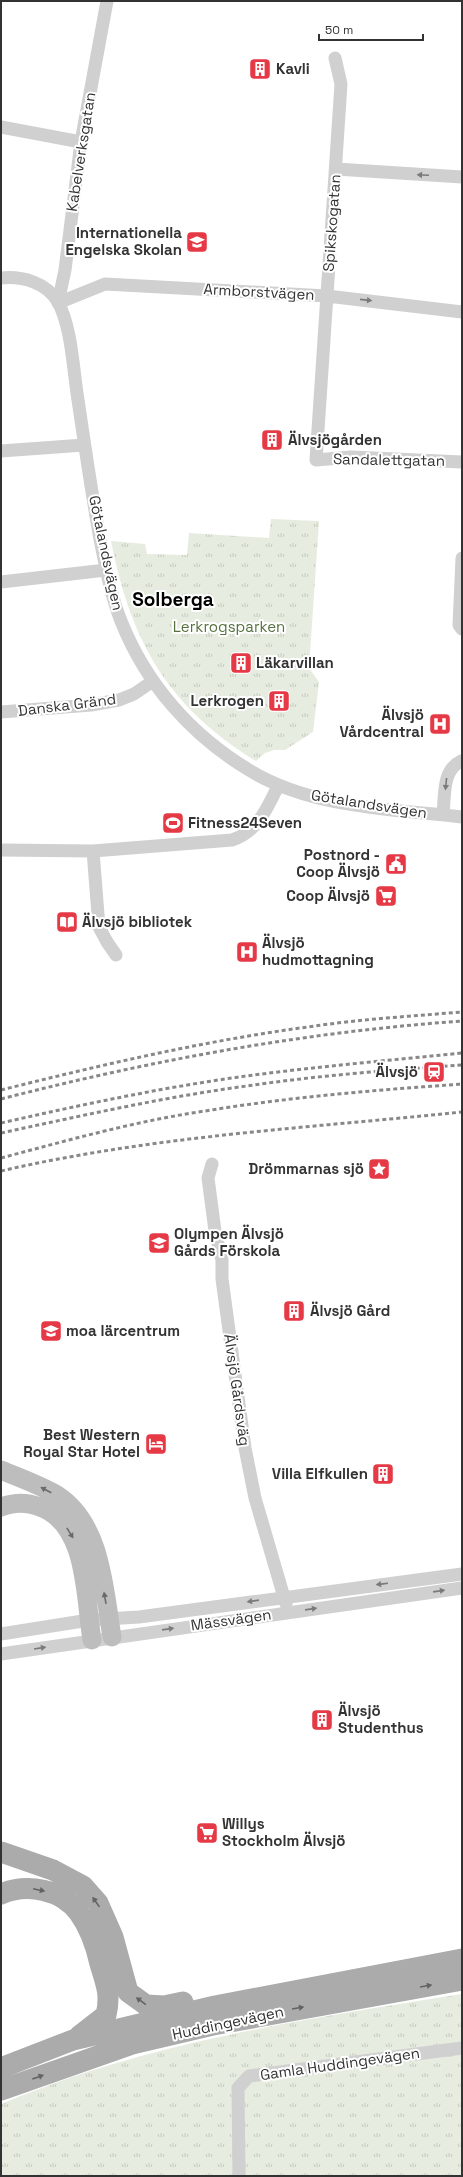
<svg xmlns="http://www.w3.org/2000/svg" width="463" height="2177" font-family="'Space Grotesk',sans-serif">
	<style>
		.grass { fill: url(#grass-tufts) }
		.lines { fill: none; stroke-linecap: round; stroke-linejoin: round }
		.minor { stroke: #d0d0d0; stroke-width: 13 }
		.secondary { stroke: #bdbdbd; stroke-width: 19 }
		.primary { stroke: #ababab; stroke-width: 21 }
		.rail { stroke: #888; stroke-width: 3; stroke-dasharray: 4 3; stroke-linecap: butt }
		.oneway { fill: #7a7a7a }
		.oneway2 { fill: #6a6a6a }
		.oneway3 { fill: #636363 }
		.labels { text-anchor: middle; stroke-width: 4; stroke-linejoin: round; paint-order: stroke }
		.poi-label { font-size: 15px; font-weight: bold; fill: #333; stroke: #fff; text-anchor: start }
		.street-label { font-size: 15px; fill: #333; stroke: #fff }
		.park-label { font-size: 15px; fill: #56703f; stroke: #fff }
		.district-label { font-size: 19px; font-weight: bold; fill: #000; stroke: #fff }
	</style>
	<defs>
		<pattern id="grass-tufts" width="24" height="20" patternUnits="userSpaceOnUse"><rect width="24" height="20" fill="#e6ecdf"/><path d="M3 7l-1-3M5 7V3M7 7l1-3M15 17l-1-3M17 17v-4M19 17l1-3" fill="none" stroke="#c6cbc0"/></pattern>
	</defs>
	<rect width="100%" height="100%" fill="#fff"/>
	<path class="grass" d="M 271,519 L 319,521 L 309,668 L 319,682 L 313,732 L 285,750 L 274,750 L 265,753 L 256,761 C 168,707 131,642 111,541 L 145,544 L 147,554 L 187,555 L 189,533 L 269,538 Z
		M 462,1994 L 462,2176 L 1,2176 L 1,2104 C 23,2095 46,2086 69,2078 C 196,2035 330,2015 462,1994 Z"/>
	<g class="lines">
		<path class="minor" d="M 335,58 L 341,84 L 316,460 L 351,457 L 462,462
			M 1,127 L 81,142
			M 336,169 L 462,177
			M 1,278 C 22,276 46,282 58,302 C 71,326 73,366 77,393 C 84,441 91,488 99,534 C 105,564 110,593 121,621 C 146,684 191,735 249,770 C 311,808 391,809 462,817
			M 58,303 L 105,284 L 327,296 L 462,312
			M 58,303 L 65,270 L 81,142 L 107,1
			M 1,451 L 84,445
			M 462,558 L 459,625 L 462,629
			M 1,582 L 106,570
			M 1,712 L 91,705 L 119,700 L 134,694 L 153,681
			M 443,815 C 445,796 442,770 461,761 L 462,762
			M 1,850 L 93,851 L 232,840 C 257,832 267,809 278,786
			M 93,851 L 99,927 L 107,942 L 116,955
			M 212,1164 L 208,1178 L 215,1231 L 222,1260 L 222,1279 L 245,1448 L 255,1498 L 286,1604
			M 1,1634 L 89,1620 L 139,1617 L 462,1574
			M 1,1654 L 462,1588
			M 239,2176 L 238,2088 L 249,2076 L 462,2048"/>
		<path class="secondary" d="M 1,1470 C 20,1478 40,1485 57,1495 C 102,1524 104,1590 112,1637
			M 1,1507 C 15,1502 26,1502 40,1507 C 88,1524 85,1598 92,1640"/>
		<path class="primary" d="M 1,1852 L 53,1870 L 83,1886 L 98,1903 L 113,1937 L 128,1992 L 146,2005 L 164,2006 L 183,2002
			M 1,1894 C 27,1883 62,1889 79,1913 C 90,1928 96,1946 100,1964 C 106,1984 111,1994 106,2015 L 79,2036
			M 1,2068 L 73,2040 L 215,2006 L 462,1959
			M 1,2090 L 132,2044 L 213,2025 L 462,1980"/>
		<path class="rail" d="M 1,1090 C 105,1064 208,1040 315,1026 C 363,1019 413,1016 462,1012
			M 1,1099 C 153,1060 305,1032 462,1021
			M 1,1123 C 85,1104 169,1086 254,1075 C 323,1066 393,1060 462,1053
			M 1,1133 C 85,1115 169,1096 254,1085 C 323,1075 393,1070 462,1065
			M 1,1158 C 69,1140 136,1121 205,1111 C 290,1097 376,1090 462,1084
			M 1,1171 C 152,1136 308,1128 462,1112"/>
	</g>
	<defs><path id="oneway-solid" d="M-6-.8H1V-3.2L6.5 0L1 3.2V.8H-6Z"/></defs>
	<g class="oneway">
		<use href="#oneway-solid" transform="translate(423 175) rotate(-177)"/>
		<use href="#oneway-solid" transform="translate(366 300) rotate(6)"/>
		<use href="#oneway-solid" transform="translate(446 784) rotate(96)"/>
		<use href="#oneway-solid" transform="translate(382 1584) rotate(173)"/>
		<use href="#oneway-solid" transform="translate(439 1591) rotate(-8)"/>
		<use href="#oneway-solid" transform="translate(253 1601) rotate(172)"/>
		<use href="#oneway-solid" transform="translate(311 1609) rotate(-8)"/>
		<use href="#oneway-solid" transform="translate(168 1629) rotate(-8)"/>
		<use href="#oneway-solid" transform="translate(40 1648) rotate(-9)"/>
	</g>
	<g class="oneway2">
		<use href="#oneway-solid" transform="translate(46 1490) rotate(-152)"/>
		<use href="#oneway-solid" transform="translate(70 1533) rotate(58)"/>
		<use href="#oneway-solid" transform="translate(105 1598) rotate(-100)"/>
	</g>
	<g class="oneway3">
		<use href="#oneway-solid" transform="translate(39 1890) rotate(12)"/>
		<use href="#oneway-solid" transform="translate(96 1902) rotate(-125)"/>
		<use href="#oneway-solid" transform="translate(426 1986) rotate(-10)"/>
		<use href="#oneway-solid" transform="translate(141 2001) rotate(-144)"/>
		<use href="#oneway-solid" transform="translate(298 2008) rotate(-10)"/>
		<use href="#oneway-solid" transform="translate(38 2077) rotate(-20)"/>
	</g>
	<defs>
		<g id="building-square" transform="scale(1.15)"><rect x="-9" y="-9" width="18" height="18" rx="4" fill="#e63946" stroke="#fff"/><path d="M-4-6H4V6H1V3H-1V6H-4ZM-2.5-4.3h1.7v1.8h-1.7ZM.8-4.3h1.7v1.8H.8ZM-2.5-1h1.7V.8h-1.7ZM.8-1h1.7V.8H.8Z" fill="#fff"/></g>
		<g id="school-square" transform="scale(1.15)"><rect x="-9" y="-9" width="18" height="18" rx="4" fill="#e63946" stroke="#fff"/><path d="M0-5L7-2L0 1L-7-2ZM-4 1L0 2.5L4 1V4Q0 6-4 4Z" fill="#fff"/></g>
		<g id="hospital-square" transform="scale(1.15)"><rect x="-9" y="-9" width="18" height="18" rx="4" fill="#e63946" stroke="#fff"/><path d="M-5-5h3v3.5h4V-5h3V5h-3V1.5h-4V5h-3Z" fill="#fff"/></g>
		<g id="stadium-square" transform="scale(1.15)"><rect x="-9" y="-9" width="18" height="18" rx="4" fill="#e63946" stroke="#fff"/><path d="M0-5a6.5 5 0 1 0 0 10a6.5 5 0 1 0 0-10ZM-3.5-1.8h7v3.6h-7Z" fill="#fff"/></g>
		<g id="civic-square" transform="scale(1.15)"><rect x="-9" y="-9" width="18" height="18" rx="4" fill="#e63946" stroke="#fff"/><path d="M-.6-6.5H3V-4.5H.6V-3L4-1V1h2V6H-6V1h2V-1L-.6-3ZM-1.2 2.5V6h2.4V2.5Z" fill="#fff"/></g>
		<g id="supermarket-square" transform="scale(1.15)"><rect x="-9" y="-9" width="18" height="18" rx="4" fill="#e63946" stroke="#fff"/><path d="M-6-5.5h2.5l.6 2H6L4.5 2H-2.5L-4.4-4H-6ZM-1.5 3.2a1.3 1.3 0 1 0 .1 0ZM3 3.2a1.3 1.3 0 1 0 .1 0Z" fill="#fff"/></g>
		<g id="library-square" transform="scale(1.15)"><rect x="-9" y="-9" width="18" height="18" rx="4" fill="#e63946" stroke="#fff"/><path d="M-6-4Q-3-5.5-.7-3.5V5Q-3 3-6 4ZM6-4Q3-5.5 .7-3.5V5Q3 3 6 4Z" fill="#fff"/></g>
		<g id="station-square" transform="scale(1.15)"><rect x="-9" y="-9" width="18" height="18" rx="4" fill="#e63946" stroke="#fff"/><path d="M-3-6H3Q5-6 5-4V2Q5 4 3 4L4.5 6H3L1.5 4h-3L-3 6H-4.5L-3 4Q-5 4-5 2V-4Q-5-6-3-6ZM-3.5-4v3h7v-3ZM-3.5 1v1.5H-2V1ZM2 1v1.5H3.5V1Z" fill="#fff"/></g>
		<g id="sight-square" transform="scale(1.15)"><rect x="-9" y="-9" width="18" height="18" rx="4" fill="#e63946" stroke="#fff"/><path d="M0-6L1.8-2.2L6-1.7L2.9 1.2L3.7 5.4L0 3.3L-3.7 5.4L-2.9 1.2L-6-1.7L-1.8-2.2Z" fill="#fff"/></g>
		<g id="university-square" transform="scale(1.15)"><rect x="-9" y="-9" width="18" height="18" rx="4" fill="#e63946" stroke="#fff"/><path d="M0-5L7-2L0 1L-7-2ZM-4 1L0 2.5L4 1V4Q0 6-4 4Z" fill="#fff"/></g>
		<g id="hotel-square" transform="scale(1.15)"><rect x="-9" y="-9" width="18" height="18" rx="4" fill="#e63946" stroke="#fff"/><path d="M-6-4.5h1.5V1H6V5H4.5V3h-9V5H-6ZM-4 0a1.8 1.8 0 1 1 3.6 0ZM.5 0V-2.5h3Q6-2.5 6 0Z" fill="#fff"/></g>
	</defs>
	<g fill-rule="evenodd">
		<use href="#building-square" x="260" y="69"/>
		<use href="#school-square" x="197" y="242"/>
		<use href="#building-square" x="272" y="440"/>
		<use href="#building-square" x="241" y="663"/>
		<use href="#building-square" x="279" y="701"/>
		<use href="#hospital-square" x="440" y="724"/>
		<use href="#stadium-square" x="173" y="823"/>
		<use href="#civic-square" x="396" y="864"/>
		<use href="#supermarket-square" x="386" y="896"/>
		<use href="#library-square" x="67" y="922"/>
		<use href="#hospital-square" x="247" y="952"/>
		<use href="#station-square" x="434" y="1072"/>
		<use href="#sight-square" x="379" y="1169"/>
		<use href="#school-square" x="159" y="1243"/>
		<use href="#building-square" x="294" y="1311"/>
		<use href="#university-square" x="51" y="1331"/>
		<use href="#hotel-square" x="156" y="1444"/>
		<use href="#building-square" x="383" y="1474"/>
		<use href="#building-square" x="322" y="1720"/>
		<use href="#supermarket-square" x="207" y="1833"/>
	</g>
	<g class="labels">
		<g class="poi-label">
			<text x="276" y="74">Kavli</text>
			<text x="182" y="238" text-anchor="end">Internationella<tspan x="182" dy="17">Engelska Skolan</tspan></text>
			<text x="288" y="445">Älvsjögården</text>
			<text x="256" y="668">Läkarvillan</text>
			<text x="264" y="706" text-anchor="end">Lerkrogen</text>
			<text x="424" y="720" text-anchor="end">Älvsjö<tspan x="424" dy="17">Vårdcentral</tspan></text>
			<text x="188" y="828">Fitness24Seven</text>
			<text x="380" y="860" text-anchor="end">Postnord -<tspan x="380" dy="17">Coop Älvsjö</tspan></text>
			<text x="370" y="901" text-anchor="end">Coop Älvsjö</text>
			<text x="82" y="927">Älvsjö bibliotek</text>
			<text x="262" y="948">Älvsjö<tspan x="262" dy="17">hudmottagning</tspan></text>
			<text x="418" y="1077" text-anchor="end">Älvsjö</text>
			<text x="364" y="1174" text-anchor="end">Drömmarnas sjö</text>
			<text x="174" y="1239">Olympen Älvsjö<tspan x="174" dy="17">Gårds Förskola</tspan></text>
			<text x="310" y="1316">Älvsjö Gård</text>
			<text x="66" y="1336">moa lärcentrum</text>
			<text x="140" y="1440" text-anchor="end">Best Western<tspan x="140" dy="17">Royal Star Hotel</tspan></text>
			<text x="368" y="1479" text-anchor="end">Villa Elfkullen</text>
			<text x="338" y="1716">Älvsjö<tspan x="338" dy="17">Studenthus</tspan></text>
			<text x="222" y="1829">Willys<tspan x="222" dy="17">Stockholm Älvsjö</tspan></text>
		</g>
		<g class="street-label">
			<text transform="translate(81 152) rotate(-81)" y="5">Kabelverksgatan</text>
			<text transform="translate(332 223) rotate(-86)" y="5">Spikskogatan</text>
			<text transform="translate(259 292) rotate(3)" y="5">Armborstvägen</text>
			<text transform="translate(389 460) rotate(1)" y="5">Sandalettgatan</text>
			<text transform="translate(106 553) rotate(78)" y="5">Götalandsvägen</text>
			<text transform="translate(67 705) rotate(-7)" y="5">Danska Gränd</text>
			<text transform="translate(369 804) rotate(9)" y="5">Götalandsvägen</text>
			<text transform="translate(237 1390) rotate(82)" y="5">Älvsjö Gårdsväg</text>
			<text transform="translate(231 1620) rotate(-8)" y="5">Mässvägen</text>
			<text transform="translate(228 2023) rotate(-12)" y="5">Huddingevägen</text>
			<text transform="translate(340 2064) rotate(-8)" y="5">Gamla Huddingevägen</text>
		</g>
		<g class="park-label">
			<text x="229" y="632">Lerkrogsparken</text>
		</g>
		<g class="district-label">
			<text x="173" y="606">Solberga</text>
		</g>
	</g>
	<rect width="463" height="2177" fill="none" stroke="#333333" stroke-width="4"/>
	<path d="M319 34v6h104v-6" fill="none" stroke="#333333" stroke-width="2"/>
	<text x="325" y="34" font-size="12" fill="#333333" stroke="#ffffff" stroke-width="3" paint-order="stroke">50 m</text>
</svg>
